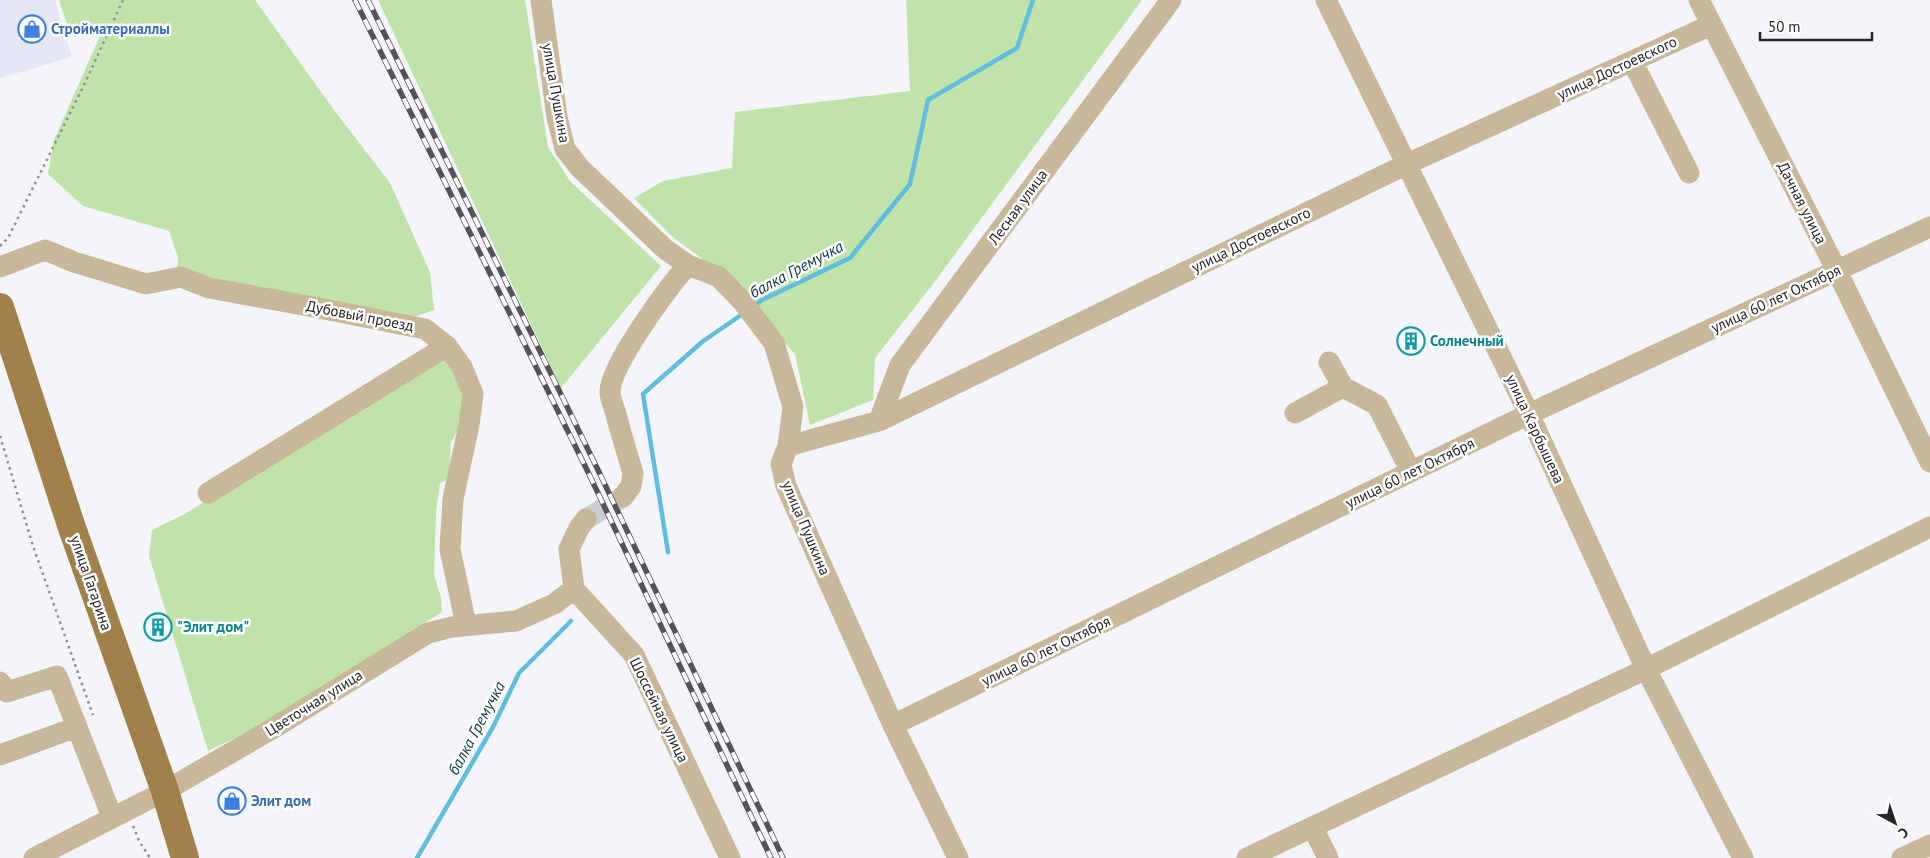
<svg xmlns="http://www.w3.org/2000/svg" width="1930" height="858" font-family="'PT Sans',sans-serif">
	<style>
		.built { fill: #e5e7f4 }
		.green { fill: #bfe3a9 }
		.lines { fill: none; stroke-linecap: round; stroke-linejoin: round }
		.stream { stroke: #61bddd; stroke-width: 4.5 }
		.minor-tunnel { stroke: #caccd0; stroke-width: 21; stroke-dasharray: 21 11; stroke-linecap: butt }
		.path { stroke: #8e8f93; stroke-width: 2.5; stroke-dasharray: 2.5 4; stroke-linecap: butt }
		.minor { stroke: #c8b799; stroke-width: 21 }
		.major { stroke: #a08149; stroke-width: 28 }
		.rail-casing { stroke: #535457; stroke-width: 5.5 }
		.rail { stroke: #fff; stroke-width: 4; stroke-dasharray: 11; stroke-linecap: butt }
		.labels { text-anchor: middle; stroke-width: 5; stroke-linejoin: round; paint-order: stroke }
		.shop-label { font-size: 15px; font-weight: bold; fill: #366cbe; stroke: #fff; text-anchor: start }
		.street-label { font-size: 15px; fill: #252628; stroke: #fff }
		.culture-label { font-size: 15px; font-weight: bold; fill: #0d838f; stroke: #fff; text-anchor: start }
		.water-label { font-size: 16px; font-style: italic; fill: #0c3745; stroke: #fff }
	</style>
	<rect width="100%" height="100%" fill="#f3f5fa"/>
	<path class="built" d="M 0,0 L 55,0 L 72,57 L 0,78 Z"/>
	<path class="green" d="M 59,0 L 255,0 L 334,110 L 390,183 L 430,272 L 434,310 L 408,319 L 177,272 L 178,257 L 169,231 L 83,206 L 48,174 L 54,140 L 104,27 L 67,24 Z
		M 378,0 L 525,0 L 548,147 L 570,181 L 661,266 L 561,388 Z
		M 906,0 L 1142,0 L 936,280 L 875,358 L 873,400 L 810,425 L 795,354 L 720,272 L 674,238 L 634,198 L 663,181 L 732,168 L 735,112 L 910,91 Z
		M 446,360 L 456,377 L 467,411 L 451,443 L 449,479 L 440,483 L 436,512 L 434,575 L 441,597 L 442,612 L 266,723 L 208,751 L 149,556 L 152,530 L 183,515 L 426,364 Z"/>
	<g class="lines">
		<path class="stream" d="M 753,307 L 762,300 L 850,258 L 910,184 L 928,100 L 1017,48 L 1033,0
			M 668,552 L 643,394 L 702,342 L 744,313
			M 417,858 L 493,727 L 519,673 L 571,621"/>
		<path class="minor-tunnel" d="M 586,519 L 623,497"/>
		<path class="path" d="M 0,246 L 8,238 L 85,83 L 123,0
			M 0,436 L 33,546 L 93,715
			M 133,826 L 139,841 L 150,858"/>
		<path class="minor" d="M 541,0 L 557,117 L 565,149 L 580,168 L 665,249 L 688,265 L 719,277 L 742,301 L 774,343 L 793,407 L 788,446 L 781,464 L 786,486 L 893,725 L 958,858
			M 1326,0 L 1529,414 L 1646,669 L 1743,858
			M 1699,0 L 1837,271 L 1930,462
			M 1632,61 L 1689,173
			M 0,267 L 45,250 L 74,262 L 146,284 L 181,277 L 209,288 L 314,307 L 425,329 L 447,346 L 462,367 L 473,394 L 469,425 L 453,499 L 450,549 L 466,625
			M 1329,362 L 1343,387
			M 1295,413 L 1343,387 L 1377,405 L 1411,472
			M 879,421 L 900,365 L 1171,0
			M 788,446 L 879,421 L 1405,165 L 1711,25
			M 208,493 L 447,346
			M 623,497 L 631,486 L 633,473 C 627,453 621,434 616,414 C 614,407 610,399 610,392 C 609,367 669,286 688,265
			M 586,519 L 579,528 L 569,549 L 574,589 L 634,655 L 730,858
			M 0,682 L 7,692 L 57,676 L 112,817
			M 893,725 L 1529,414 L 1930,227
			M 0,755 L 77,727
			M 1313,828 L 1328,858
			M 34,858 L 165,791 L 272,729 L 428,633 L 452,627 L 516,621 L 554,604 L 574,589
			M 1247,858 L 1646,669 L 1930,527
			M 1902,858 L 1930,845"/>
		<path class="major" d="M 0,307 L 71,525 L 165,791 L 185,858"/>
		<g class="rail-casing">
			<path id="rail" d="M 355,0 L 588,472 L 771,858
				M 368,0 L 598,470 L 783,858"/>
		</g>
		<use href="#rail" class="rail"/>
	</g>
	<defs>
		<g id="shop-ring" transform="scale(1.4375)"><circle r="9.5" fill="#fff" stroke="#3f7fe0" stroke-width="1.5"/><path d="M-5-2.5h2.3a2.7 3.5 0 0 1 5.4 0H5L5.5 6h-11ZM-1.5-2.5h3a1.5 2.3 0 0 0-3 0Z" fill="#3f7fe0"/></g>
		<g id="building-ring" transform="scale(1.4375)"><circle r="9.5" fill="#fff" stroke="#0f9aa8" stroke-width="1.5"/><path d="M-4-6H4V6H1V3H-1V6H-4ZM-2.5-4.3h1.7v1.8h-1.7ZM.8-4.3h1.7v1.8H.8ZM-2.5-1h1.7V.8h-1.7ZM.8-1h1.7V.8H.8Z" fill="#0f9aa8"/></g>
	</defs>
	<g fill-rule="evenodd">
		<use href="#shop-ring" x="32" y="29"/>
		<use href="#building-ring" x="1411" y="341"/>
		<use href="#building-ring" x="158" y="627"/>
		<use href="#shop-ring" x="232" y="801"/>
	</g>
	<g class="labels">
		<g class="shop-label">
			<text x="51" y="34">Стройматериаллы</text>
			<text x="251" y="806">Элит дом</text>
		</g>
		<g class="street-label">
			<text transform="translate(1617 68) rotate(-25)" y="5">улица Достоевского</text>
			<text transform="translate(556 93) rotate(80)" y="5">улица Пушкина</text>
			<text transform="translate(1802 203) rotate(63)" y="5">Дачная улица</text>
			<text transform="translate(1018 207) rotate(-54)" y="5">Лесная улица</text>
			<text transform="translate(1251 240) rotate(-26)" y="5">улица Достоевского</text>
			<text transform="translate(1776 299) rotate(-25)" y="5">улица 60 лет Октября</text>
			<text transform="translate(360 316) rotate(11)" y="5">Дубовый проезд</text>
			<text transform="translate(1535 429) rotate(65)" y="5">улица Карбышева</text>
			<text transform="translate(1410 473) rotate(-26)" y="5">улица 60 лет Октября</text>
			<text transform="translate(806 528) rotate(67)" y="5">улица Пушкина</text>
			<text transform="translate(91 583) rotate(71)" y="5">улица Гагарина</text>
			<text transform="translate(1046 651) rotate(-26)" y="5">улица 60 лет Октября</text>
			<text transform="translate(314 703) rotate(-32)" y="5">Цветочная улица</text>
			<text transform="translate(659 710) rotate(64)" y="5">Шоссейная улица</text>
		</g>
		<g class="culture-label">
			<text x="1430" y="346">Солнечный</text>
			<text x="177" y="632">"Элит дом"</text>
		</g>
		<g class="water-label">
			<text transform="translate(796 269) rotate(-28)" y="6">балка Гремучка</text>
			<text transform="translate(476 728) rotate(-62)" y="6">балка Гремучка</text>
		</g>
	</g>
	<g transform="translate(1895 823) rotate(140)" stroke="#ffffff" stroke-width="4" paint-order="stroke">
	<path d="M0-4L9 19L0 12L-9 19Z" fill="#252628"/>
	<text y="-8" font-size="14" font-weight="bold" text-anchor="middle" fill="#252628">С</text>
	</g>
	<path d="M1760 32v8h112v-8" fill="none" stroke="#252628" stroke-width="2.5"/>
	<text x="1768" y="32" font-size="15" fill="#252628" stroke="#ffffff" stroke-width="4" paint-order="stroke">50 m</text>
</svg>
